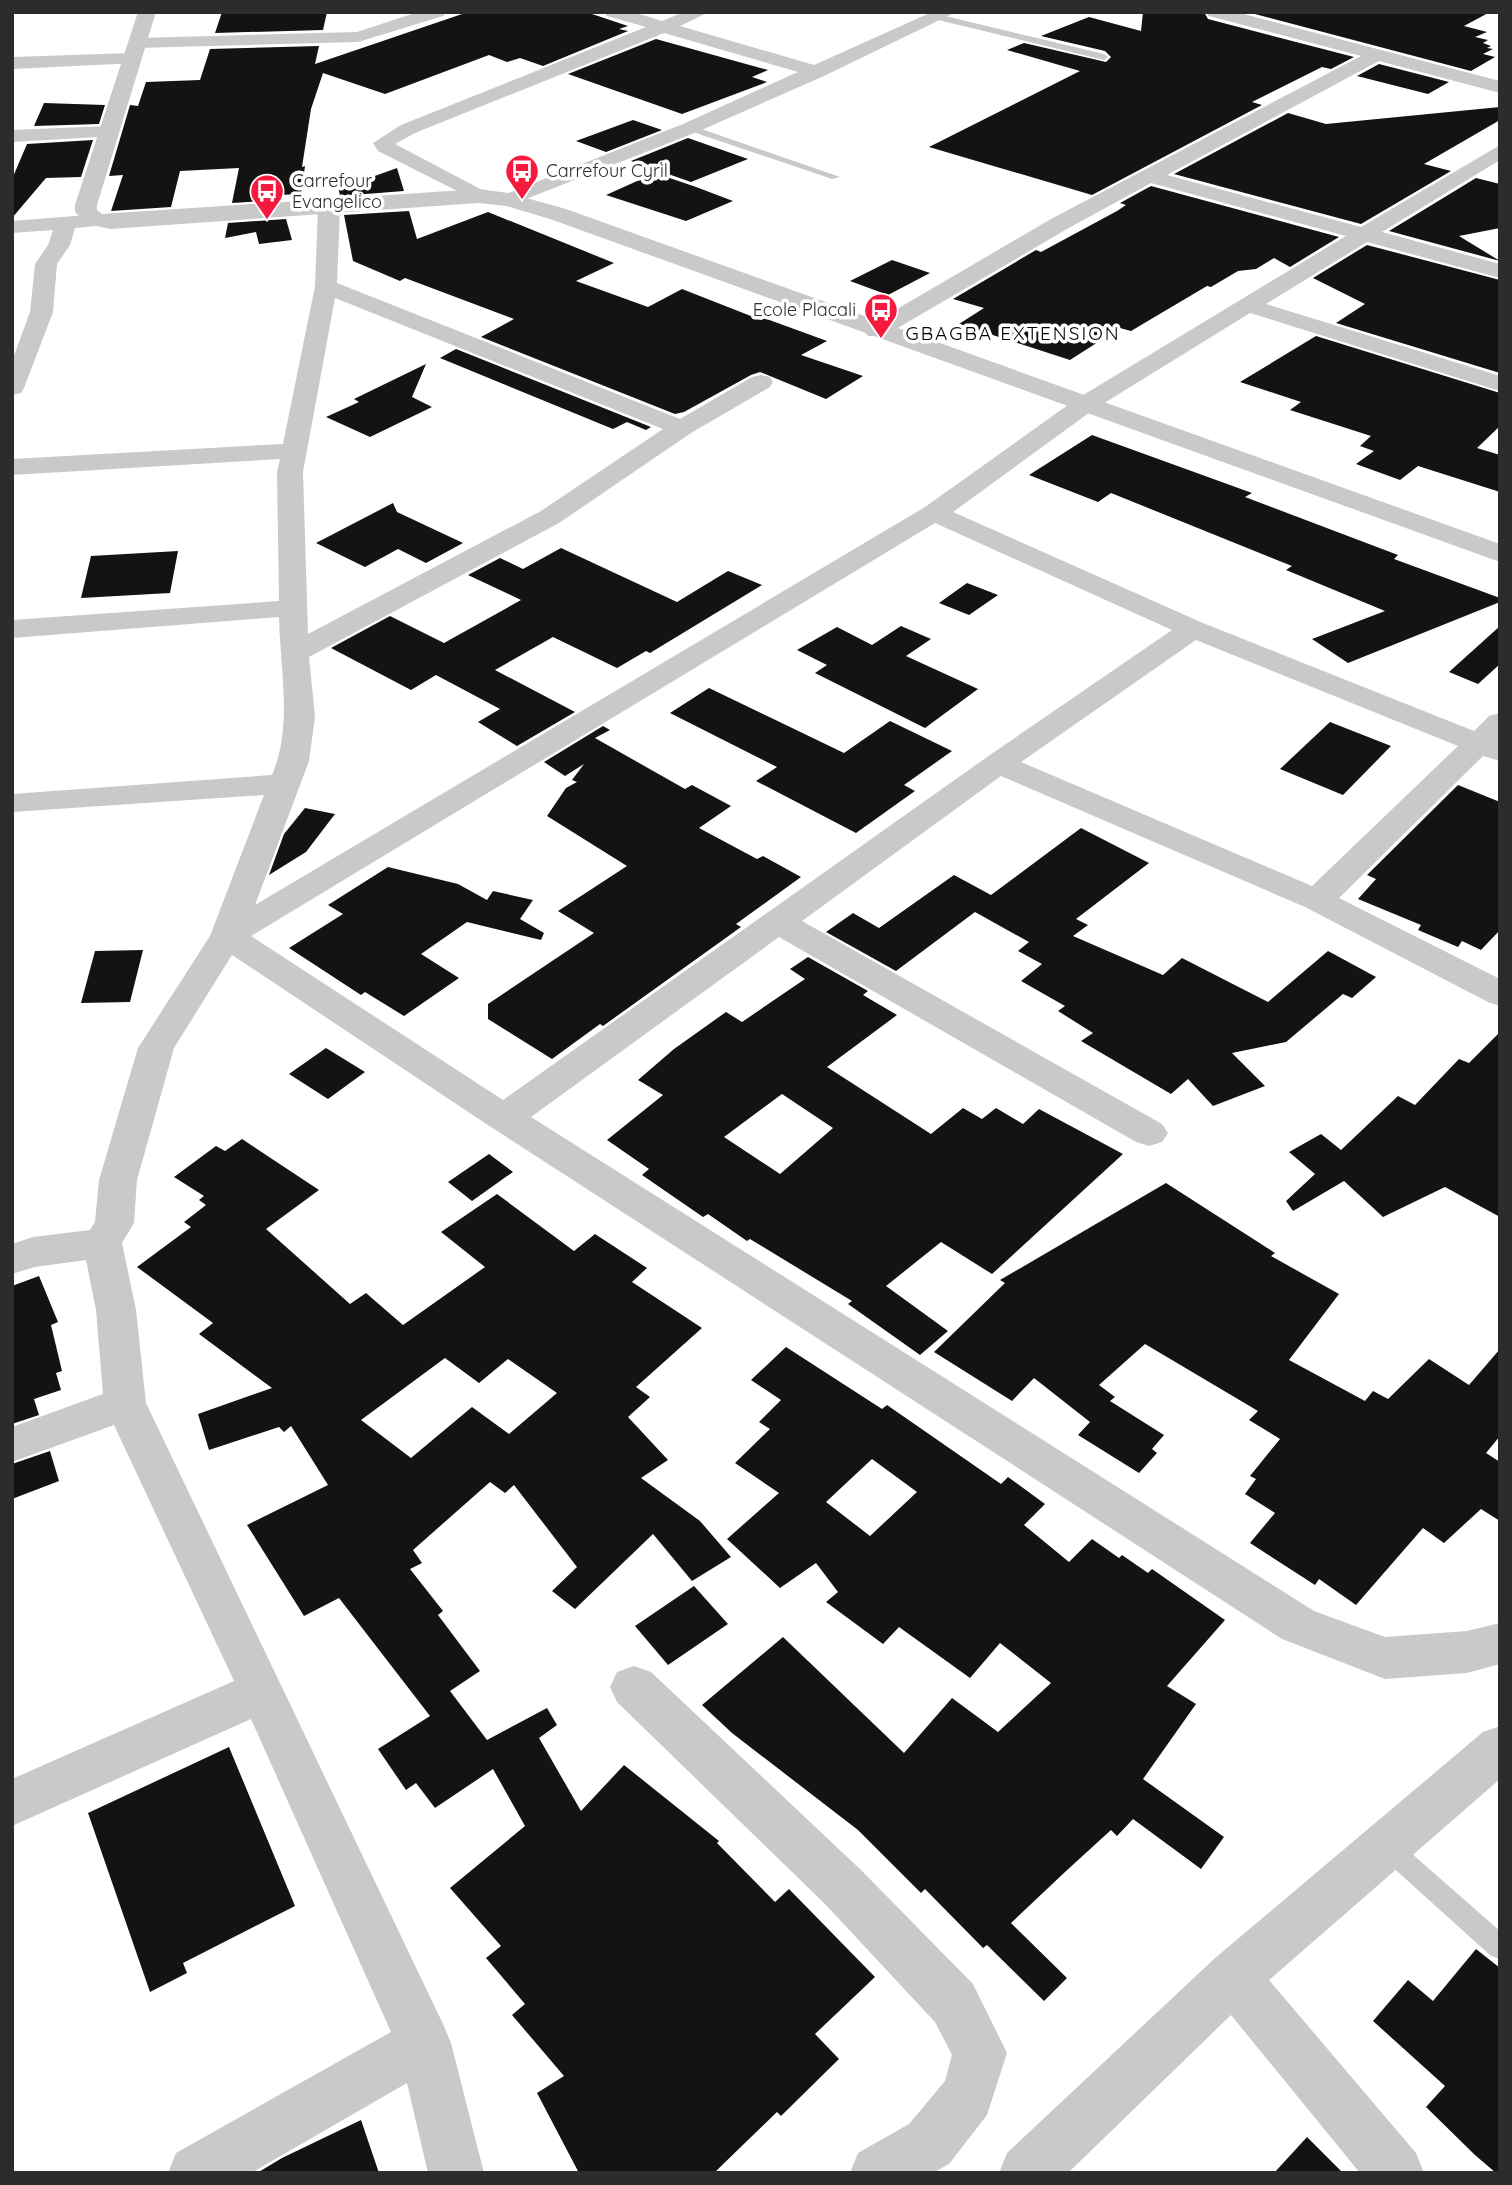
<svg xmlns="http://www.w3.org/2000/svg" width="1512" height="2185" font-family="Quicksand,sans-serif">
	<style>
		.building { fill: #131313; fill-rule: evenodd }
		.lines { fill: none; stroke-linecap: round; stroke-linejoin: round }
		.service { fill: #c9c9c9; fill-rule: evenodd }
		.minor { fill: #c9c9c9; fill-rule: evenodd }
		.tertiary { fill: #c9c9c9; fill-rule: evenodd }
		.labels { text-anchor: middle; stroke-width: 7; stroke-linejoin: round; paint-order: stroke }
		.far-poi-label { font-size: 18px; fill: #2c2c2c; stroke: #fff; text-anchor: start }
		.far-neighbourhood-label { font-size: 19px; letter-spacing: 2px; fill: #000; stroke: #fff }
	</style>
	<rect width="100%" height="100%" fill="#fff"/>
	<path class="building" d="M 222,12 L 327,12 L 323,30 L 215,33 Z
		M 468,12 L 586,12 L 628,26 L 619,29 L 628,31 L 543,66 L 520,58 L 507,62 L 489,55 L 385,94 L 323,73 L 311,109 L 302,167 L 305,166 L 301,194 L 279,195 L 280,200 L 232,203 L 239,168 L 180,171 L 171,207 L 111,211 L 123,175 L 109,176 L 130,105 L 138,106 L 146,82 L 200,80 L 210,49 L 319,46 L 315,64 Z
		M 1143,12 L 1204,12 L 1208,19 L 1354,57 L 1331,69 L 1322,67 L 1252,102 L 1262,105 L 1092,195 L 929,147 L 1080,71 L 1007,50 L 1024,43 L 1106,62 L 1111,57 L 1105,51 L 1041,36 L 1089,17 L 1141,31 Z
		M 1247,12 L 1490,12 L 1464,26 L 1487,32 L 1475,37 L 1488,40 L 1483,43 L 1491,46 L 1487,48 L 1493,49 L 1483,54 L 1495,57 L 1471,71 Z
		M 656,39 L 768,70 L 752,77 L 767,82 L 682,114 L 568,74 Z
		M 1379,64 L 1449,82 L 1428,94 L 1357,76 Z
		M 44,103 L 105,105 L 99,124 L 34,126 Z
		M 1500,107 L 1500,120 L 1424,164 L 1451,171 L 1361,224 L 1174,174 L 1288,113 L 1326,124 Z
		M 633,120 L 662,130 L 606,152 L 576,141 Z
		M 688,138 L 748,159 L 691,182 L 631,161 Z
		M 93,140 L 81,177 L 46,178 L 12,218 L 12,179 L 27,144 Z
		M 397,168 L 404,191 L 340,196 L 337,181 L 372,177 Z
		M 655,173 L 696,187 L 733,201 L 686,221 L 606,195 Z
		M 1476,178 L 1500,184 L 1500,228 L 1459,236 L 1500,261 L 1389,231 Z
		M 1151,186 L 1339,237 L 1290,267 L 1274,258 L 1256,269 L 1238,271 L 1211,287 L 1207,286 L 1131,331 L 1120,328 L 1070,360 L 959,324 L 984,308 L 953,299 L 1036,250 L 1041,252 L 1117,211 L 1126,205 L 1120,203 Z
		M 409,211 L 417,239 L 488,212 L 614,263 L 576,281 L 648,307 L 682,289 L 761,320 L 764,318 L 827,341 L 801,355 L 863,376 L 826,399 L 760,372 L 751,375 L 684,412 L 675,414 L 481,337 L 514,319 L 405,278 L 400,281 L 353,261 L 344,215 Z
		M 286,219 L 292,240 L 259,244 L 256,232 L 225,238 L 228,223 Z
		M 1367,245 L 1500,280 L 1500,373 L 1336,323 L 1365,304 L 1313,278 Z
		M 892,260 L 930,273 L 888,295 L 850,281 Z
		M 1316,336 L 1500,393 L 1500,426 L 1477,448 L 1500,455 L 1500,492 L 1418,466 L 1400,480 L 1356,464 L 1374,451 L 1360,446 L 1371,436 L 1290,410 L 1301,402 L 1240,382 Z
		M 456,349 L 651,427 L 646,430 L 627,422 L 613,429 L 440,358 Z
		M 426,364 L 412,397 L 432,407 L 370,437 L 326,417 L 359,402 L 354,399 Z
		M 1092,435 L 1252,493 L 1245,497 L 1398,555 L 1394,559 L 1500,598 L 1500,602 L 1348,663 L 1312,639 L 1385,611 L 1286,570 L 1292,566 L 1111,493 L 1098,502 L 1029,475 Z
		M 393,503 L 397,512 L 463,543 L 426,563 L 398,549 L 365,567 L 316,543 Z
		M 561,548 L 677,602 L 728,571 L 762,585 L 650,653 L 646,651 L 617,668 L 553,637 L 495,670 L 575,712 L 517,746 L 478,722 L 500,709 L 436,675 L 411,690 L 331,648 L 390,616 L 444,643 L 521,600 L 468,575 L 500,558 L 523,569 Z
		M 178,551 L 170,593 L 81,598 L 91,556 Z
		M 967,583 L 998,595 L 969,615 L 939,603 Z
		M 901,626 L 931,639 L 906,656 L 978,689 L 925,728 L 815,673 L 827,665 L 797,650 L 837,627 L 872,645 Z
		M 1500,626 L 1500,664 L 1478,684 L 1449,672 Z
		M 709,688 L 844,753 L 890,721 L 952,751 L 904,785 L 915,791 L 856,833 L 756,781 L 777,767 L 670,713 Z
		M 1330,722 L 1391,746 L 1343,795 L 1280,769 Z
		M 603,726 L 610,730 L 595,738 L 685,789 L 692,785 L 731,806 L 699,828 L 757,859 L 763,856 L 801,877 L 736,924 L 741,927 L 603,1026 L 600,1024 L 552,1059 L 488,1019 L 488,1004 L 594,933 L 558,911 L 627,866 L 547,816 L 566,788 L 577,782 L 572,780 L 584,764 L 565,776 L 544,762 Z
		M 1458,785 L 1500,802 L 1500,930 L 1481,950 L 1462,941 L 1458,947 L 1418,930 L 1421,925 L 1358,899 L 1376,879 L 1367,875 Z
		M 305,808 L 335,814 L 306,852 L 269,875 L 284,834 Z
		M 1081,828 L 1149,863 L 1076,919 L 1088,925 L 1073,936 L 1163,975 L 1182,958 L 1268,1002 L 1328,951 L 1376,977 L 1352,998 L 1343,994 L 1286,1042 L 1232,1053 L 1265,1086 L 1213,1106 L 1188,1079 L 1171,1094 L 1081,1041 L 1093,1033 L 1058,1011 L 1065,1006 L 1021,981 L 1042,964 L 1018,951 L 1029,942 L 975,912 L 896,971 L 826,932 L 853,913 L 879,928 L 954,875 L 991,895 Z
		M 388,867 L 458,884 L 487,900 L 493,891 L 533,900 L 520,919 L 544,933 L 541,940 L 467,922 L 421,954 L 459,978 L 404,1016 L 365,992 L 361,995 L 289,948 L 343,914 L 328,905 Z
		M 143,950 L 130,1002 L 81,1003 L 95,951 Z
		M 808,957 L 868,991 L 863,995 L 897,1015 L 827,1067 L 931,1134 L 963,1108 L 982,1119 L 996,1108 L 1023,1124 L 1039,1109 L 1123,1154 L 992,1274 L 941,1242 L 886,1286 L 948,1331 L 920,1355 L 848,1304 L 852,1301 L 750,1239 L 747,1241 L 708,1214 L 703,1217 L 642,1175 L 649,1169 L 607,1140 L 663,1095 L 638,1080 L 674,1049 L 726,1012 L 742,1022 L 805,979 L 790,969 ZM 782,1094 L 833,1128 L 780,1174 L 724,1137 Z
		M 1500,1032 L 1500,1217 L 1445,1187 L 1383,1217 L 1344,1181 L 1293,1211 L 1286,1201 L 1315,1174 L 1289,1152 L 1321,1134 L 1341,1150 L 1398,1096 L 1415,1105 L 1459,1059 L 1469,1063 Z
		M 326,1048 L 365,1072 L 328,1099 L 289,1074 Z
		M 242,1139 L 319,1190 L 266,1229 L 350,1304 L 366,1293 L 403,1325 L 485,1267 L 441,1232 L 497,1194 L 574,1251 L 595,1234 L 647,1268 L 632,1282 L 702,1328 L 636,1387 L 650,1397 L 628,1417 L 668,1460 L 641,1478 L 700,1521 L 731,1557 L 692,1581 L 653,1534 L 575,1609 L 552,1591 L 577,1567 L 514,1485 L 505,1493 L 490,1482 L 413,1550 L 422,1563 L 410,1569 L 443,1611 L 438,1615 L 480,1671 L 450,1691 L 487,1740 L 547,1708 L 557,1725 L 539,1738 L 581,1811 L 624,1765 L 719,1841 L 717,1843 L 775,1902 L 789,1889 L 875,1977 L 815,2034 L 839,2059 L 781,2116 L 777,2112 L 714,2173 L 579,2173 L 537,2093 L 564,2076 L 512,2015 L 525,2004 L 486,1958 L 501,1946 L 450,1888 L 525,1826 L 493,1769 L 435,1808 L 416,1783 L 406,1790 L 378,1749 L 430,1716 L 339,1598 L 304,1616 L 247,1525 L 328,1485 L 291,1426 L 284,1432 L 279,1427 L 209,1450 L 198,1414 L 272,1388 L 199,1334 L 213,1323 L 137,1267 L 191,1227 L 184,1222 L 206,1205 L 199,1200 L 204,1196 L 174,1177 L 216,1146 L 225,1151 ZM 445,1358 L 479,1383 L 508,1359 L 557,1393 L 509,1434 L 472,1407 L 411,1458 L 361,1420 Z
		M 489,1154 L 513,1172 L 472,1201 L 448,1182 Z
		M 1166,1183 L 1275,1253 L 1271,1256 L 1339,1294 L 1289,1360 L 1365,1401 L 1373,1391 L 1388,1399 L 1429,1359 L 1469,1385 L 1500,1349 L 1500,1436 L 1486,1453 L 1500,1462 L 1500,1521 L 1481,1509 L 1444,1543 L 1423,1528 L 1356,1605 L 1319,1579 L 1315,1585 L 1250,1543 L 1275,1513 L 1245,1494 L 1256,1479 L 1250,1476 L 1280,1439 L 1249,1420 L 1258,1411 L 1145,1344 L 1099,1385 L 1115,1397 L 1110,1401 L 1164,1435 L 1152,1449 L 1157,1453 L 1139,1473 L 1078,1435 L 1090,1422 L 1034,1378 L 1012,1401 L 934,1352 L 1005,1283 L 1000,1280 Z
		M 39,1276 L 58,1322 L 51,1325 L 62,1371 L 56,1373 L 61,1390 L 34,1399 L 39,1415 L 12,1424 L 12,1286 Z
		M 786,1347 L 882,1409 L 887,1405 L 1001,1484 L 1008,1477 L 1045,1504 L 1024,1525 L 1069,1562 L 1092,1539 L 1119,1558 L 1122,1555 L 1148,1573 L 1152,1569 L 1225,1620 L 1167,1686 L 1196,1704 L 1143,1779 L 1224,1837 L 1201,1869 L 1133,1819 L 1117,1836 L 1111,1830 L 1065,1872 L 1011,1923 L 1067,1978 L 1044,2001 L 987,1945 L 983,1948 L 925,1889 L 921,1893 L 858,1830 L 732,1733 L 702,1705 L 783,1637 L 904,1753 L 952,1698 L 998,1732 L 1051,1683 L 1000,1643 L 970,1678 L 899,1627 L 883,1644 L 826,1602 L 838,1592 L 816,1563 L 780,1588 L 727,1539 L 779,1493 L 735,1463 L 770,1429 L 759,1422 L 781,1400 L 751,1380 ZM 872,1459 L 917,1492 L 870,1536 L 826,1502 Z
		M 50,1451 L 59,1481 L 12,1499 L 12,1464 Z
		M 694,1586 L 728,1624 L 668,1665 L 635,1626 Z
		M 229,1747 L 295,1906 L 183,1963 L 187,1973 L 150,1992 L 88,1813 Z
		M 1476,1949 L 1500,1968 L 1500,2173 L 1496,2173 L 1475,2155 L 1426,2107 L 1445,2086 L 1373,2021 L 1408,1980 L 1433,2001 Z
		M 361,2120 L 379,2173 L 257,2173 L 282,2158 Z
		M 1307,2137 L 1343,2173 L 1274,2173 Z"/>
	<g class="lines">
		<path class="service" d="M 937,14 L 1104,54 L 1108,57 L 1104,60 L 934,19 Z
			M 687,126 L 693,126 L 840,177 L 832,179 L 687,130 Z
			M 1386,1835 L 1394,1838 L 1500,1931 L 1500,1959 L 1491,1956 L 1378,1854 L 1374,1846 L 1378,1838 Z"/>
		<path class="minor" d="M 418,12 L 446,12 L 443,16 L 358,42 L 138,48 L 129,43 L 138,38 L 357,32 Z
			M 604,12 L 633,12 L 662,21 L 684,12 L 709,12 L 680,26 L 814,65 L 932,12 L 956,12 L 824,76 L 697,132 L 508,206 L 501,204 L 498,200 L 501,196 L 683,124 L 798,72 L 664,33 L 415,133 L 395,144 L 486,192 L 489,196 L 486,200 L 479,202 L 378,151 L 373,143 L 401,125 L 646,27 L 607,16 Z
			M 1206,12 L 1236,12 L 1500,81 L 1500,93 L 1379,61 L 1167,175 L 1361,227 L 1500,145 L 1500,160 L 1382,232 L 1500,264 L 1500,278 L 1367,242 L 1266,304 L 1500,376 L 1500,391 L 1250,313 L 1093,410 L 953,512 L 1203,623 L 1474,731 L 1489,716 L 1500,713 L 1500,761 L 1483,756 L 1339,898 L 1500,979 L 1500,1006 L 1488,1002 L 1305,907 L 1001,776 L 802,921 L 1162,1124 L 1168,1133 L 1162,1142 L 1149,1146 L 1136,1142 L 779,937 L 531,1117 L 1314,1611 L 1385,1637 L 1467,1631 L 1500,1623 L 1500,1664 L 1467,1673 L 1385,1679 L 1282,1639 L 491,1127 L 232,955 L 174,1048 L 137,1180 L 134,1223 L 122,1243 L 136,1310 L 146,1403 L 443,2024 L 451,2043 L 484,2173 L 428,2173 L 407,2083 L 251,2173 L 168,2173 L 176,2153 L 391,2032 L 251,1719 L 12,1826 L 12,1779 L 234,1681 L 114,1425 L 12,1462 L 12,1427 L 103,1394 L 96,1310 L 86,1260 L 35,1267 L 12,1274 L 12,1244 L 33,1237 L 90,1230 L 95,1222 L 99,1180 L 138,1048 L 210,936 L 264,795 L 12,812 L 12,794 L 272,775 C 293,726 280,670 279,617 L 12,638 L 12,620 L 279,601 L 277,472 L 280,459 L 12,475 L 12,459 L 283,444 L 315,286 L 318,208 L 322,204 L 336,204 L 340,208 L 337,283 L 680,419 L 752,377 L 761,375 L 770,377 L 773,382 L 770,387 L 691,433 L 559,523 L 309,657 L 315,717 L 309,761 L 255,905 L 925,507 L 1075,400 L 1346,236 L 1151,183 L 1067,229 L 884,336 L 868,336 L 864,331 L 868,326 L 1051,219 L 1361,56 L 1209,16 ZM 335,298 L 663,429 L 541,511 L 308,634 L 303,472 ZM 935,523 L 1172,630 L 987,757 L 503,1100 L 251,936 ZM 1196,640 L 1458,746 L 1312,886 L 1021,762 Z
			M 131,53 L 137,55 L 140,59 L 137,63 L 12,69 L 12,57 Z
			M 109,126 L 116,128 L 119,132 L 116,136 L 12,142 L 12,130 Z
			M 87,215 L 95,216 L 98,221 L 95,226 L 75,228 L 70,245 L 57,264 L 53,312 L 24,388 L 21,393 L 12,395 L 12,361 L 30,312 L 35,264 L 48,245 L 53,230 L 12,233 L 12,221 Z
			M 634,1666 L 651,1672 L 861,1870 L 973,1984 L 1007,2053 L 987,2115 L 949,2164 L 933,2173 L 850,2173 L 858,2153 L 909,2124 L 945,2081 L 952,2055 L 935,2022 L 825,1904 L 617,1702 L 610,1687 L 617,1672 Z
			M 1500,1726 L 1500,1779 L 1269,1980 L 1416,2153 L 1424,2173 L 1360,2173 L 1231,2015 L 1068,2173 L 999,2173 L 1007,2153 L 1214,1959 L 1483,1732 Z"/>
		<path class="tertiary" d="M 138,12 L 156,12 L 97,205 L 97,210 L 102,214 L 479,189 L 508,193 L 566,209 L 1500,544 L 1500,562 L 550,219 L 506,206 L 479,203 L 110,229 L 87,224 L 75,212 L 75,205 Z"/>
	</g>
	<defs>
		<g id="bus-pin" transform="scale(1.75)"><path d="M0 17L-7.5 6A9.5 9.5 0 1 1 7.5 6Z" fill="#f61b3e" stroke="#fff"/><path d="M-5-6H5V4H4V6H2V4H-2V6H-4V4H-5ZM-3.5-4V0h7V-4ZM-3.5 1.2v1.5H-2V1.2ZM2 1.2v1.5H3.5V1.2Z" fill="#fff"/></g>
	</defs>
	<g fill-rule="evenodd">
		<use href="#bus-pin" x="522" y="171"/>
		<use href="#bus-pin" x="267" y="191"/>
		<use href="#bus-pin" x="881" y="310"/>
	</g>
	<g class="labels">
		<g class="far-poi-label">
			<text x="546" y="177">Carrefour Cyril</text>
			<text x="292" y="187">Carrefour<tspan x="292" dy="21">Evangelico</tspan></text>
			<text x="856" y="316" text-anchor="end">Ecole Placali</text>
		</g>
		<g class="far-neighbourhood-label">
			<text x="1013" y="340">GBAGBA EXTENSION</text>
		</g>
	</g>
	<rect width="1512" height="2185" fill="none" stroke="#2c2c2c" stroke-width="28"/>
</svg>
